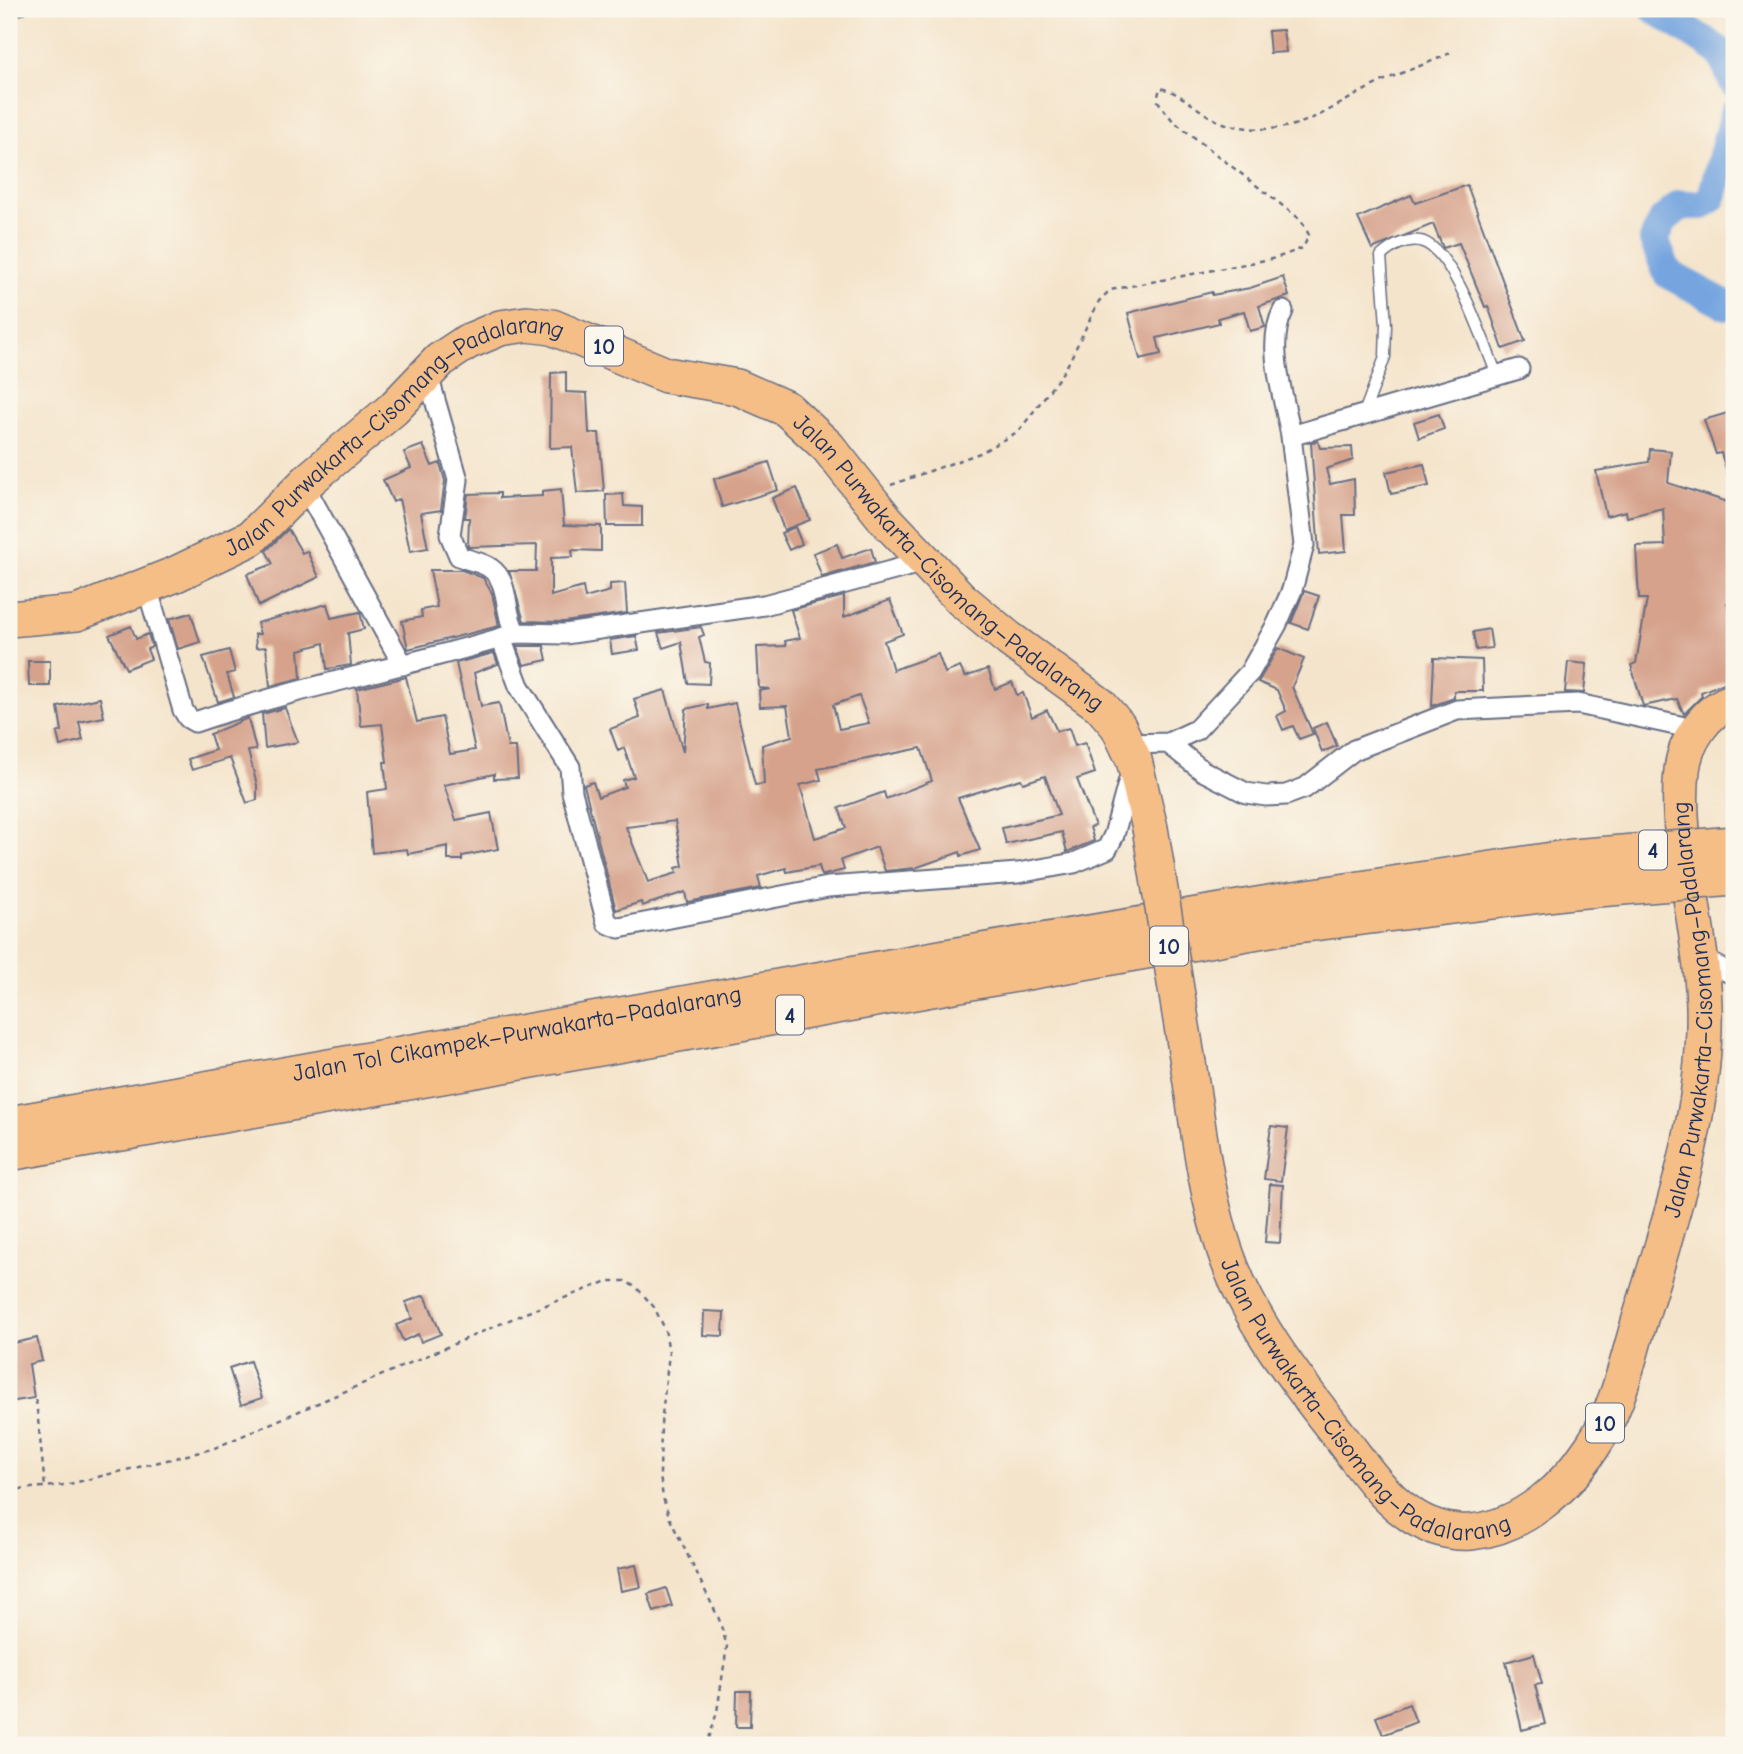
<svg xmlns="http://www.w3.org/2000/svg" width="1743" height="1754" font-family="'Comic Neue',sans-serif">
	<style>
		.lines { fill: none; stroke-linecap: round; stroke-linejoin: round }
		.river { stroke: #75a4df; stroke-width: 30 }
		.building { fill: #d6a28b; fill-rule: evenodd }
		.lane-casing { stroke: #676e84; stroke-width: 13 }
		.street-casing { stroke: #676e84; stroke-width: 23 }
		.highway-casing { stroke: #676e84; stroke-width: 38 }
		.path { stroke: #676e84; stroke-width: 2.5; stroke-dasharray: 5 5; stroke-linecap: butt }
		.lane { stroke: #fff; stroke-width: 10 }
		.street { stroke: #fff; stroke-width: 19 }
		.highway { stroke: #f6be87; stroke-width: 35 }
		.highway-bridge-casing { stroke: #676e84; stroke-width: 38; stroke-linecap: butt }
		.highway-bridge { stroke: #f6be87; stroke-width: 35 }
		.labels { text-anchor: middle; stroke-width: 5; stroke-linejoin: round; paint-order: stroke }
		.shield { fill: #fbf7ec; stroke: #5e6b89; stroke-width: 2 }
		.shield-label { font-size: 23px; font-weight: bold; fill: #1b2f5e }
		.street-label { font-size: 24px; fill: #1b2f5e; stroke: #fbf7ec }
	</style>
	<rect width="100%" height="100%" fill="#fbf7ec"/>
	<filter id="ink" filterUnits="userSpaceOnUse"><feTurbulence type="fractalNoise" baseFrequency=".0143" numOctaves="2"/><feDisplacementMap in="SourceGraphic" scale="14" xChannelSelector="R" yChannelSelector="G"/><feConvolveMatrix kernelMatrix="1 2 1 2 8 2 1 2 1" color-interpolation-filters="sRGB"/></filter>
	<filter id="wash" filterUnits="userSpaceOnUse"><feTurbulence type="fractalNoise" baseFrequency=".00686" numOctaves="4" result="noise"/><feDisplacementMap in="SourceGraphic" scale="28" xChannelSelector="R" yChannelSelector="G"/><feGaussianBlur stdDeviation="1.57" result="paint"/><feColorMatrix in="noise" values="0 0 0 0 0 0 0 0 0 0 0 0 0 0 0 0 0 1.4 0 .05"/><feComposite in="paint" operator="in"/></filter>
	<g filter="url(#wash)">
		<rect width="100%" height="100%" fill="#f4e4cb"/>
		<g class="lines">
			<path class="river" d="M 1655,9 L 1721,52 L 1734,83
				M 1734,114 L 1712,197 L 1702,205 L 1681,205 L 1663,220 L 1654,240 L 1668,274 L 1726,305 L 1734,305"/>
		</g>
		<g id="blocks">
			<path class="building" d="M 1283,30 L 1286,52 L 1270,53 L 1268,31 Z
				M 1467,185 L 1525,341 L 1503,349 L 1488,306 L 1485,307 L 1459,243 L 1443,248 L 1433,224 L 1372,249 L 1358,218 L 1411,195 L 1415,203 Z
				M 1283,277 L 1289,296 L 1259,306 L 1265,327 L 1250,331 L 1244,311 L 1218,318 L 1219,323 L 1157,338 L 1161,354 L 1140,359 L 1128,313 L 1212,292 L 1212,295 L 1250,288 Z
				M 566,372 L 566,392 L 587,393 L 589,433 L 599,433 L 604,491 L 577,493 L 572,447 L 550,448 L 551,373 Z
				M 1734,411 L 1734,485 L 1731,485 L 1721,453 L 1716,454 L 1704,420 Z
				M 1439,414 L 1444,429 L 1419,438 L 1414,422 Z
				M 1318,441 L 1320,448 L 1352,447 L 1353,460 L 1326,469 L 1330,484 L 1354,479 L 1355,515 L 1343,515 L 1346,551 L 1319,554 L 1311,443 Z
				M 423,445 L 432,466 L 440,463 L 445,481 L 441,510 L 421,513 L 428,548 L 410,551 L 399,499 L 393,502 L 383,480 L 411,468 L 404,452 Z
				M 1650,449 L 1671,451 L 1668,483 L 1734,504 L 1734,601 L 1727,603 L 1734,631 L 1734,679 L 1701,692 L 1702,696 L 1684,714 L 1677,699 L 1643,706 L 1631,665 L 1636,663 L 1647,599 L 1639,599 L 1636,546 L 1665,545 L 1663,508 L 1627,517 L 1626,511 L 1606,516 L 1596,471 L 1649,462 Z
				M 769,462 L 778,490 L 722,507 L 714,479 Z
				M 1424,464 L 1429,486 L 1391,494 L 1386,472 Z
				M 797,488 L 810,520 L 784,530 L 772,498 Z
				M 561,489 L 564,525 L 601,526 L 601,551 L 572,550 L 573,557 L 551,558 L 551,596 L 583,587 L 585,598 L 610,591 L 610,584 L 625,583 L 627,613 L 564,622 L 524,621 L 509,571 L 536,571 L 537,545 L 468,547 L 469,518 L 465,518 L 468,494 L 500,493 L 500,498 L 542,496 L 542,491 Z
				M 623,494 L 624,506 L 642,507 L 642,526 L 607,526 L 606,495 Z
				M 795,527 L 802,544 L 789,550 L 781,533 Z
				M 288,529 L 302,553 L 307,551 L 319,577 L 259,606 L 247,574 L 273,564 L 266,551 Z
				M 837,544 L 842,558 L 871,548 L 875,562 L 822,577 L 813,553 Z
				M 430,570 L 462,570 L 483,578 L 492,593 L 499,626 L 408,649 L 402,621 L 422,617 L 421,610 L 437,607 Z
				M 1304,591 L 1319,596 L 1308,629 L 1291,623 Z
				M 844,596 L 844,617 L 890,600 L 903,634 L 884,641 L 893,670 L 938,654 L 945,673 L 960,667 L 965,677 L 988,669 L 995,689 L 1012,682 L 1017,695 L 1023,693 L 1032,717 L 1047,710 L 1057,731 L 1069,728 L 1075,746 L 1085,743 L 1095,773 L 1077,779 L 1095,826 L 1090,827 L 1094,841 L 1067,852 L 1062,832 L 1006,844 L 1002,828 L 1059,815 L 1045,776 L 1023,783 L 1021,779 L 958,798 L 980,850 L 961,856 L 960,852 L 915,868 L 885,871 L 877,847 L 841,860 L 844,870 L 824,875 L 822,876 L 819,866 L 787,872 L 786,868 L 758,876 L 761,888 L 687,902 L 685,892 L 642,906 L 641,902 L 616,910 L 584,785 L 593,782 L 598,797 L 625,787 L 623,780 L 634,777 L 624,748 L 618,751 L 610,729 L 640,718 L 634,699 L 665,690 L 683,752 L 686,709 L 708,704 L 708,709 L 735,703 L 755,785 L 764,784 L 762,745 L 792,736 L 787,706 L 760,707 L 759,691 L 770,689 L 759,688 L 757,647 L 786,646 L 785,641 L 800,638 L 791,610 ZM 859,696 L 869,723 L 839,729 L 833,705 ZM 921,748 L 932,781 L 886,799 L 884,792 L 839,808 L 846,828 L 815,838 L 800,785 L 821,780 L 818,769 ZM 675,821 L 683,866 L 676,868 L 677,873 L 648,882 L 626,827 Z
				M 327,604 L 331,618 L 360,612 L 364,629 L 348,633 L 351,665 L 327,669 L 324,643 L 299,650 L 301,678 L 270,686 L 266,647 L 256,648 L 255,634 L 260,634 L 257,623 Z
				M 191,613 L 200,642 L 178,649 L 169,619 Z
				M 131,626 L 136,639 L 148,634 L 152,647 L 147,649 L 151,659 L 126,669 L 109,635 Z
				M 701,627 L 704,635 L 699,637 L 705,662 L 710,663 L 709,684 L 688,683 L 681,642 L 663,648 L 658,633 Z
				M 1489,629 L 1492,648 L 1476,650 L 1473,632 Z
				M 636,636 L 639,650 L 612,654 L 610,640 Z
				M 517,646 L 544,646 L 547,660 L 524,665 Z
				M 1278,648 L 1304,659 L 1292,687 L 1313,734 L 1299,739 L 1293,726 L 1283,730 L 1277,716 L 1286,711 L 1277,690 L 1258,682 Z
				M 229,650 L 235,672 L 227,674 L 234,697 L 218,702 L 203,657 Z
				M 494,653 L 498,664 L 474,673 L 481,706 L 499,703 L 508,747 L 516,747 L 518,778 L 494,779 L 494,774 L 444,785 L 456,820 L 491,813 L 498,849 L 462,856 L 462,860 L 448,860 L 448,846 L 408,854 L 407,849 L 372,853 L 367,792 L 387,789 L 384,762 L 387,762 L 382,724 L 361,726 L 357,689 L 406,677 L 417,722 L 442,717 L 450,754 L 475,750 L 456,663 Z
				M 1434,658 L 1482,660 L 1483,691 L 1454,691 L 1454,698 L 1432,706 Z
				M 28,661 L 50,661 L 50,686 L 29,686 Z
				M 1568,662 L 1587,664 L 1584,693 L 1565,692 Z
				M 100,698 L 104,717 L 79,722 L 83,740 L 60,746 L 57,733 L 62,731 L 58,707 Z
				M 285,708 L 298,742 L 265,748 L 262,714 Z
				M 248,718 L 256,750 L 248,751 L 257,785 L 257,800 L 247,803 L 230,758 L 192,770 L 188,759 L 215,750 L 210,734 Z
				M 1327,722 L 1337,746 L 1322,752 L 1313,728 Z
				M 1271,1126 L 1288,1128 L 1281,1181 L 1264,1179 Z
				M 1270,1184 L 1283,1185 L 1280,1243 L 1265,1242 Z
				M 425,1295 L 441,1334 L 421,1342 L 418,1334 L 403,1341 L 396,1325 L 412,1319 L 406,1302 Z
				M 704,1311 L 724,1312 L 723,1336 L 703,1335 Z
				M 37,1338 L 42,1361 L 29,1364 L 34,1398 L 9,1402 L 9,1344 Z
				M 250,1361 L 262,1398 L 241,1405 L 229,1368 Z
				M 636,1565 L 641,1587 L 621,1591 L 617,1569 Z
				M 666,1588 L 672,1606 L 654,1612 L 648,1594 Z
				M 1534,1654 L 1542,1684 L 1535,1685 L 1545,1724 L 1522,1730 L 1506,1662 Z
				M 737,1691 L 751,1691 L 750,1727 L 736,1727 Z
				M 1409,1704 L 1416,1722 L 1383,1735 L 1376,1717 Z"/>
		</g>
	</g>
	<g filter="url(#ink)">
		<use href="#blocks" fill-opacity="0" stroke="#676e84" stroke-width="2"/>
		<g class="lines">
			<g class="lane-casing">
				<path id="lane" d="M 19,9 L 21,9
					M 1364,413 L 1385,357 L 1386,325 L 1381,256 C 1391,247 1406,238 1420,241 C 1453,247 1485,346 1497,375"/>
			</g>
			<g class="street-casing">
				<path id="street" d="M 1283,311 C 1265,346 1285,399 1291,436
					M 427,372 L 458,480 L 450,535 L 459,556 C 469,561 482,562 490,568 C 511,582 503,613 516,633 L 501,638 L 519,686 L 570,767 L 572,792 L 607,923 L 619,928 L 828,887 L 1018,873 L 1074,863 L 1107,849 L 1114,835 L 1131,772
					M 304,485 L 403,665
					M 147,587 L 183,710 L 188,718 L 195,722 C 295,688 400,668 501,638
					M 516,633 L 565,634 L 764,605 L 924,562
					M 1168,743 L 1203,771 L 1246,793 L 1266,796 L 1286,795 L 1305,788 L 1354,750 L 1457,710 L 1578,704 L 1680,726 L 1694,732
					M 1128,744 L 1168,743 L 1196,730 L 1250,672 L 1277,624 L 1292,590 L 1304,545 L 1291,436 L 1519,369
					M 1699,957 L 1734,975"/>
			</g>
			<g class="highway-casing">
				<g id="highway">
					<path id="s1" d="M 9,619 L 77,613 L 176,574 L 251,538 L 311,478 L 393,409 L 440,360 L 467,342 L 500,328 L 527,324 L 552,327 L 666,375 L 737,387 L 787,409 L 828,447 L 886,520 L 961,599 L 1009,639 L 1100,705 L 1118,726 L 1134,760 L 1150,828"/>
					<path id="s2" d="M 1188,1063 C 1198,1125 1205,1191 1225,1251 C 1248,1320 1297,1381 1341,1438 C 1361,1464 1380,1493 1407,1512 C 1423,1525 1450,1534 1471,1532 C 1523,1527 1565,1488 1592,1447 C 1618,1409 1627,1362 1640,1319 C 1671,1218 1707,1113 1704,1005 C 1702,930 1674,844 1682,770 C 1685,742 1706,709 1734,701"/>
					<path id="s3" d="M 9,1124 L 946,957 L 1281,901 L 1572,857"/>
					<path d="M 9,1153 L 1281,927 L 1573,891"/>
				</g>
			</g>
			<path class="path" d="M 891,485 L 980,453 L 1019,431 L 1066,368 L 1099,301 L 1110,290 L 1276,258 L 1303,248 L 1309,235 L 1301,220 L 1173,121 L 1157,100 L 1160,88 C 1186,93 1203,119 1230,125 C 1299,140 1324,109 1381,82 C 1404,71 1428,64 1450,53
				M 36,1400 L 45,1487
				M 9,1490 L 65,1485 L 212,1449 L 523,1314 L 608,1281 L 625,1281 L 637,1288 L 654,1307 L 665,1329 L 669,1353 L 661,1424 L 660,1475 L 663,1498 L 670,1519 L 719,1619 L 727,1646 L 717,1712 L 707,1745"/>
			<use href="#lane" class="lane"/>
			<use href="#street" class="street"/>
			<use href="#highway" class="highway"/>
			<g class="highway-bridge-casing">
				<path id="highway-bridge" d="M 1150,828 L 1188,1063
					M 1572,857 L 1734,844
					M 1573,891 L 1734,878"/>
			</g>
			<use href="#highway-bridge" class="highway-bridge"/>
		</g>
	</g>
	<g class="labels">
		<g class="shield">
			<rect x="585" y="326.5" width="38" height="39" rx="5"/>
			<rect x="1639" y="830.5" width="28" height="39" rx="5"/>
			<rect x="1150" y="926.5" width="38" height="39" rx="5"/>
			<rect x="776" y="995.5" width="28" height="39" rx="5"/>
			<rect x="1586" y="1403.5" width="38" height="39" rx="5"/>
		</g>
		<g class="shield-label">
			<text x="604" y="354">10</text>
			<text x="1653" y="858">4</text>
			<text x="1169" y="954">10</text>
			<text x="790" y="1023">4</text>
			<text x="1605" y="1431">10</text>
		</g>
		<g class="street-label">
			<text dy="8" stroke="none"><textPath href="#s1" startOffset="441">Jalan Purwakarta–Cisomang–Padalarang</textPath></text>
			<text dy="8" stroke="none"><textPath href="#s1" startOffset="1113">Jalan Purwakarta–Cisomang–Padalarang</textPath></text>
			<text dy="8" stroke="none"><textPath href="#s2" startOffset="1188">Jalan Purwakarta–Cisomang–Padalarang</textPath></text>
			<text dy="8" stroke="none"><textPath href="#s3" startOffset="516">Jalan Tol Cikampek–Purwakarta–Padalarang</textPath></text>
			<text dy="8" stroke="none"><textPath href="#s2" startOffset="411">Jalan Purwakarta–Cisomang–Padalarang</textPath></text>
		</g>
	</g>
	<rect width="1743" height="1754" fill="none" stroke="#fbf7ec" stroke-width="35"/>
</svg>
